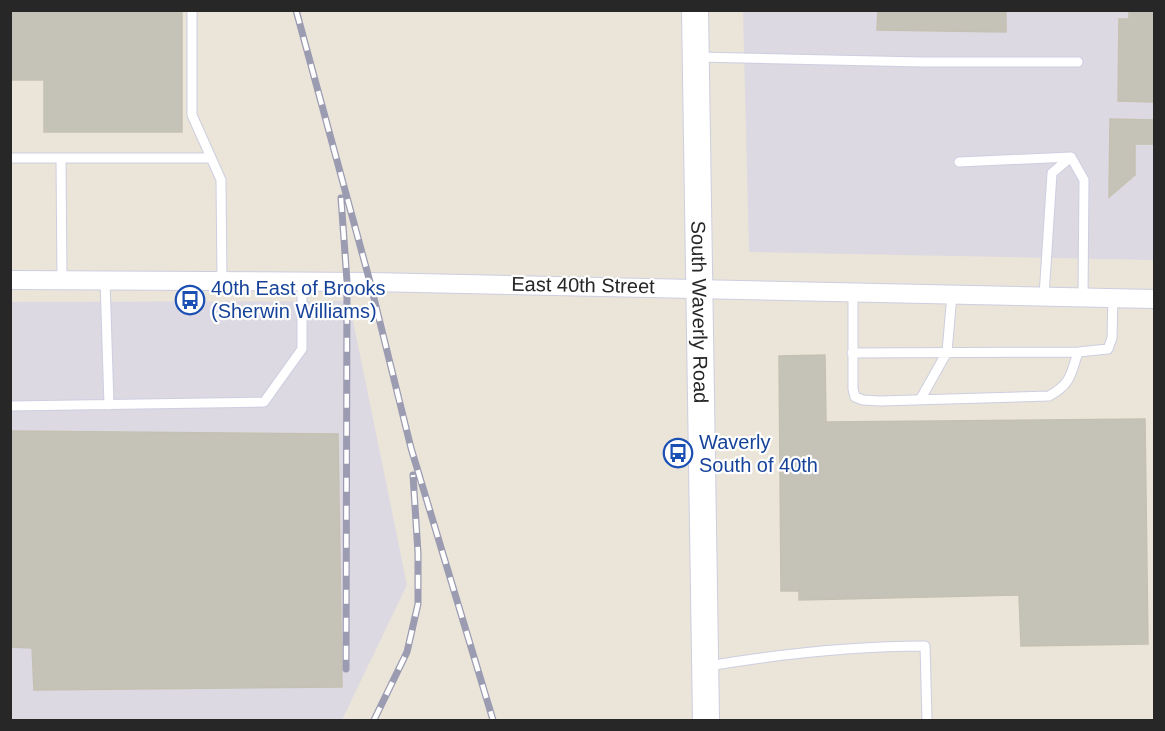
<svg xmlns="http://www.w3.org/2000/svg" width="1165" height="731" font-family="Arial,sans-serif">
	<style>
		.industrial { fill: #ddd9e2 }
		.building { fill: #c5c2b8; stroke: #c5c1b2; stroke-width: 1.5 }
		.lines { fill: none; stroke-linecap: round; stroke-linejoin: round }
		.lane-casing { stroke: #cdcee1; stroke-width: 11 }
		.street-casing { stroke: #cdcee1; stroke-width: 20 }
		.secondary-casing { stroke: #cdcee1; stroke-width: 28 }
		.lane { stroke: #fff; stroke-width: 9 }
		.street { stroke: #fff; stroke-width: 18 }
		.secondary { stroke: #fff; stroke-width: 26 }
		.rail-casing { stroke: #9b9bb2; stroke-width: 7 }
		.rail { stroke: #fff; stroke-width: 4.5; stroke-dasharray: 14; stroke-linecap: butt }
		.labels { text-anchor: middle; stroke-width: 4.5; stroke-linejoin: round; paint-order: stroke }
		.street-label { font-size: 20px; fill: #272727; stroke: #fff }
		.transit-label { font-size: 20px; fill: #164399; stroke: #fff; text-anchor: start }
	</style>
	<rect width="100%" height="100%" fill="#eae5d8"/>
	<path class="industrial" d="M 743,11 L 1154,11 L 1154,260 L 749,252 Z
		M 349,301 L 407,585 L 342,720 L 11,720 L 10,302 Z"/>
	<path class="building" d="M 10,10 L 182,10 L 182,132 L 44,132 L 44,80 L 10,80 Z
		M 878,10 L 1006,10 L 1006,32 L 877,30 Z
		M 1129,10 L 1154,10 L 1154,102 L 1118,101 L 1119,19 L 1129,19 Z
		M 1110,119 L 1154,120 L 1154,144 L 1135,144 L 1135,175 L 1109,197 Z
		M 825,355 L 826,422 L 1145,419 L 1148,644 L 1021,646 L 1019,595 L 799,600 L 799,591 L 781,591 L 779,356 Z
		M 10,431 L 338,434 L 342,687 L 34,690 L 32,648 L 10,647 Z"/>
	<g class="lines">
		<g class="lane-casing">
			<path id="lane" d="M 192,10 L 192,115 L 221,180 L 222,281
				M 698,57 L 922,62 L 1078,62
				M 10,158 L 211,158
				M 61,158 L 62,281
				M 959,162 L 1071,157
				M 105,280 L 109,405
				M 853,291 L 853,389 L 855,397 L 863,400 L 880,401 L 1049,396 C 1071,384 1071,374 1078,352
				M 1044,296 L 1052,173 L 1071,157 L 1084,180 L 1083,297
				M 852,353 L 1078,352 L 1108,349 L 1112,338 L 1113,298
				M 920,400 L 947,352 L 952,294
				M 10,406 L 264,402 L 302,349 L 302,282
				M 708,666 C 780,654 852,646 925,646 L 927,720"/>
		</g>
		<g class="street-casing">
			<path id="street" d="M 10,280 L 370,282 L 1154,299"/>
		</g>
		<g class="secondary-casing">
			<g id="secondary">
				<path id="s1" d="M 695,10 L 706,720"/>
			</g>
		</g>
		<use href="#lane" class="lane"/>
		<use href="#street" class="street"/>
		<use href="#secondary" class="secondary"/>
		<g class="rail-casing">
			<path id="rail" d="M 296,10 L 370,282 L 411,448 L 493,720
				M 341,198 L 347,281 L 346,669
				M 374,720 L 407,652 L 418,604 L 418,553 L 413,475"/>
		</g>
		<use href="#rail" class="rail"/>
	</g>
	<defs>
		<g id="bus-ring" transform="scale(1.5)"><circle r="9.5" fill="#fff" stroke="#1a4fb4" stroke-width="1.5"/><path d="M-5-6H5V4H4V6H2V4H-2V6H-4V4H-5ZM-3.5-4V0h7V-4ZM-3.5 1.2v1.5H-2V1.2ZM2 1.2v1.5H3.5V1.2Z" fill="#1a4fb4"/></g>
	</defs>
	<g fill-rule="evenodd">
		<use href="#bus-ring" x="190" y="300"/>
		<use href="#bus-ring" x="678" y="453"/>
	</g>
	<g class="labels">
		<g class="street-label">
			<text transform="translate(583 285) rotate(1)" y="7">East 40th Street</text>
			<text dy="7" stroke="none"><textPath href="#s1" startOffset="302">South Waverly Road</textPath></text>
		</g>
		<g class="transit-label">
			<text x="211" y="295">40th East of Brooks<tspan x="211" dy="23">(Sherwin Williams)</tspan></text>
			<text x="699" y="449">Waverly<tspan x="699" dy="23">South of 40th</tspan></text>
		</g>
	</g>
	<rect width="1165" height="731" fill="none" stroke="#272727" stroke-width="24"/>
</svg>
